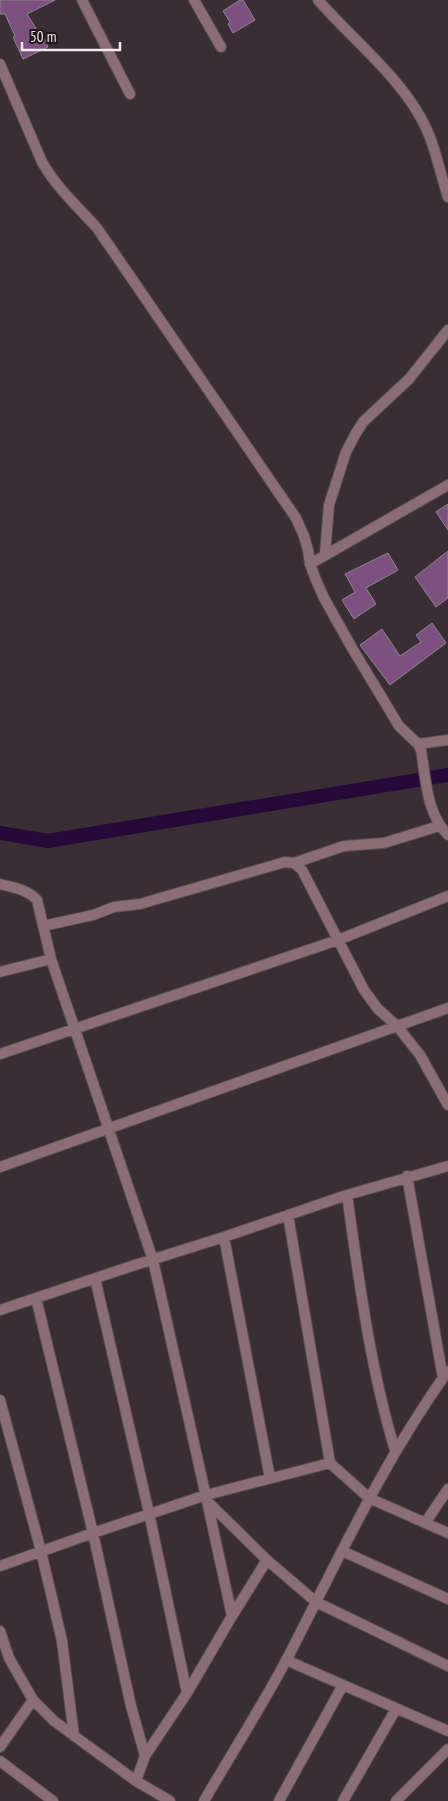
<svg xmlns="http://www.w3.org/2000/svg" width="448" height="1801" font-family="'PT Sans Narrow',sans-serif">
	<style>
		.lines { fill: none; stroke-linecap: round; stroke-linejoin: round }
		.canal { stroke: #250939; stroke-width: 14 }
		.building { fill: #7c507f; stroke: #8e848f }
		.street-casing { stroke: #574c53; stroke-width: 12 }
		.street { stroke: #8b6d75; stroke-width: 10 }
	</style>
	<rect width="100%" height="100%" fill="#3a2e35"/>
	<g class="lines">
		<path class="canal" d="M 0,833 L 48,841 L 448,775"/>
	</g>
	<path class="building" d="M 0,0 L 55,0 L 27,14 L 42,38 L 44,37 L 48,47 L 23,59 L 13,37 L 15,36 L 5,14 L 0,14 Z
		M 240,0 L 243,0 L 255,20 L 233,33 L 228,24 L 230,22 L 223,11 Z
		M 448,504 L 448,530 L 436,512 Z
		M 448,551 L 448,598 L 436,607 L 415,577 Z
		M 388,553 L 398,570 L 366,588 L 376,604 L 354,619 L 342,600 L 355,592 L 345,574 Z
		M 432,623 L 446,643 L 390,685 L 360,645 L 382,629 L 400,656 L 421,642 L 416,635 Z"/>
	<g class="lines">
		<g class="street-casing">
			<path id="street" d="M 82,0 L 130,94
				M 194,0 L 221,47
				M 318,0 C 352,39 395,72 421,118 C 435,143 439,170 448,197
				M 0,64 L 42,162 C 57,188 77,206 97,228 L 296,518 L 304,536 L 308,550 L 310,564 L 316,580 L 324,598 L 352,648 L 399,726 L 418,744 L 421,750 C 426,779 426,813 448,835
				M 325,554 L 329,505 L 346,452 L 356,433 L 363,422 L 409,379 L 448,330
				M 310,564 L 448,485
				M 418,744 L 448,740
				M 294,863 L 344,846 L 384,843 L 439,826
				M 0,884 C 14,888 27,889 37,900 L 51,959 L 153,1260 L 207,1501 L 267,1560 L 316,1602 L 448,1666
				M 43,926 L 93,915 L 114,907 L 140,904 L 285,862 L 294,863 L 302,870 L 364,990 L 378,1009 L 397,1026 L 420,1055 L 448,1105
				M 0,972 L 51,959
				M 0,1054 L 338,940 L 448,896
				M 0,1167 L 448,1008
				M 407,1176 L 443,1378
				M 347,1195 C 359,1280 370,1368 395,1450
				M 224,1237 L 270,1478
				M 95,1278 L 149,1513 L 187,1693
				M 36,1298 L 93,1533 L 131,1706 L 145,1756 L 136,1781
				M 0,1310 L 135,1265 L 224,1237 L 347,1195 L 448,1166
				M 0,1400 L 41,1551 L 62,1641 L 74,1736
				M 330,1463 L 369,1498 L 448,1533
				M 207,1501 L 232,1616
				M 425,1523 L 448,1489
				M 342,1551 L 448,1599
				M 0,1566 L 93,1533 L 206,1495 L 330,1463 L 288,1215
				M 0,1631 L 9,1658 L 33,1700 L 54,1721 L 136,1781 L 170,1801
				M 286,1660 L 448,1731
				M 0,1747 L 33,1700
				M 145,1756 L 187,1693 L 232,1616 L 267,1560
				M 0,1761 L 53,1801
				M 204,1801 C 232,1753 262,1706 288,1657 C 338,1560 384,1460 448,1371
				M 279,1801 L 343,1685
				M 343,1801 L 396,1709
				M 396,1801 L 448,1749"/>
		</g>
		<use href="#street" class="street"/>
	</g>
	<path d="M22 42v8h98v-8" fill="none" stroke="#f2eaee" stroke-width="2.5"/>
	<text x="30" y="42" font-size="15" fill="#f2eaee" stroke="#1e181b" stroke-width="4" paint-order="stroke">50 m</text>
</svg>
